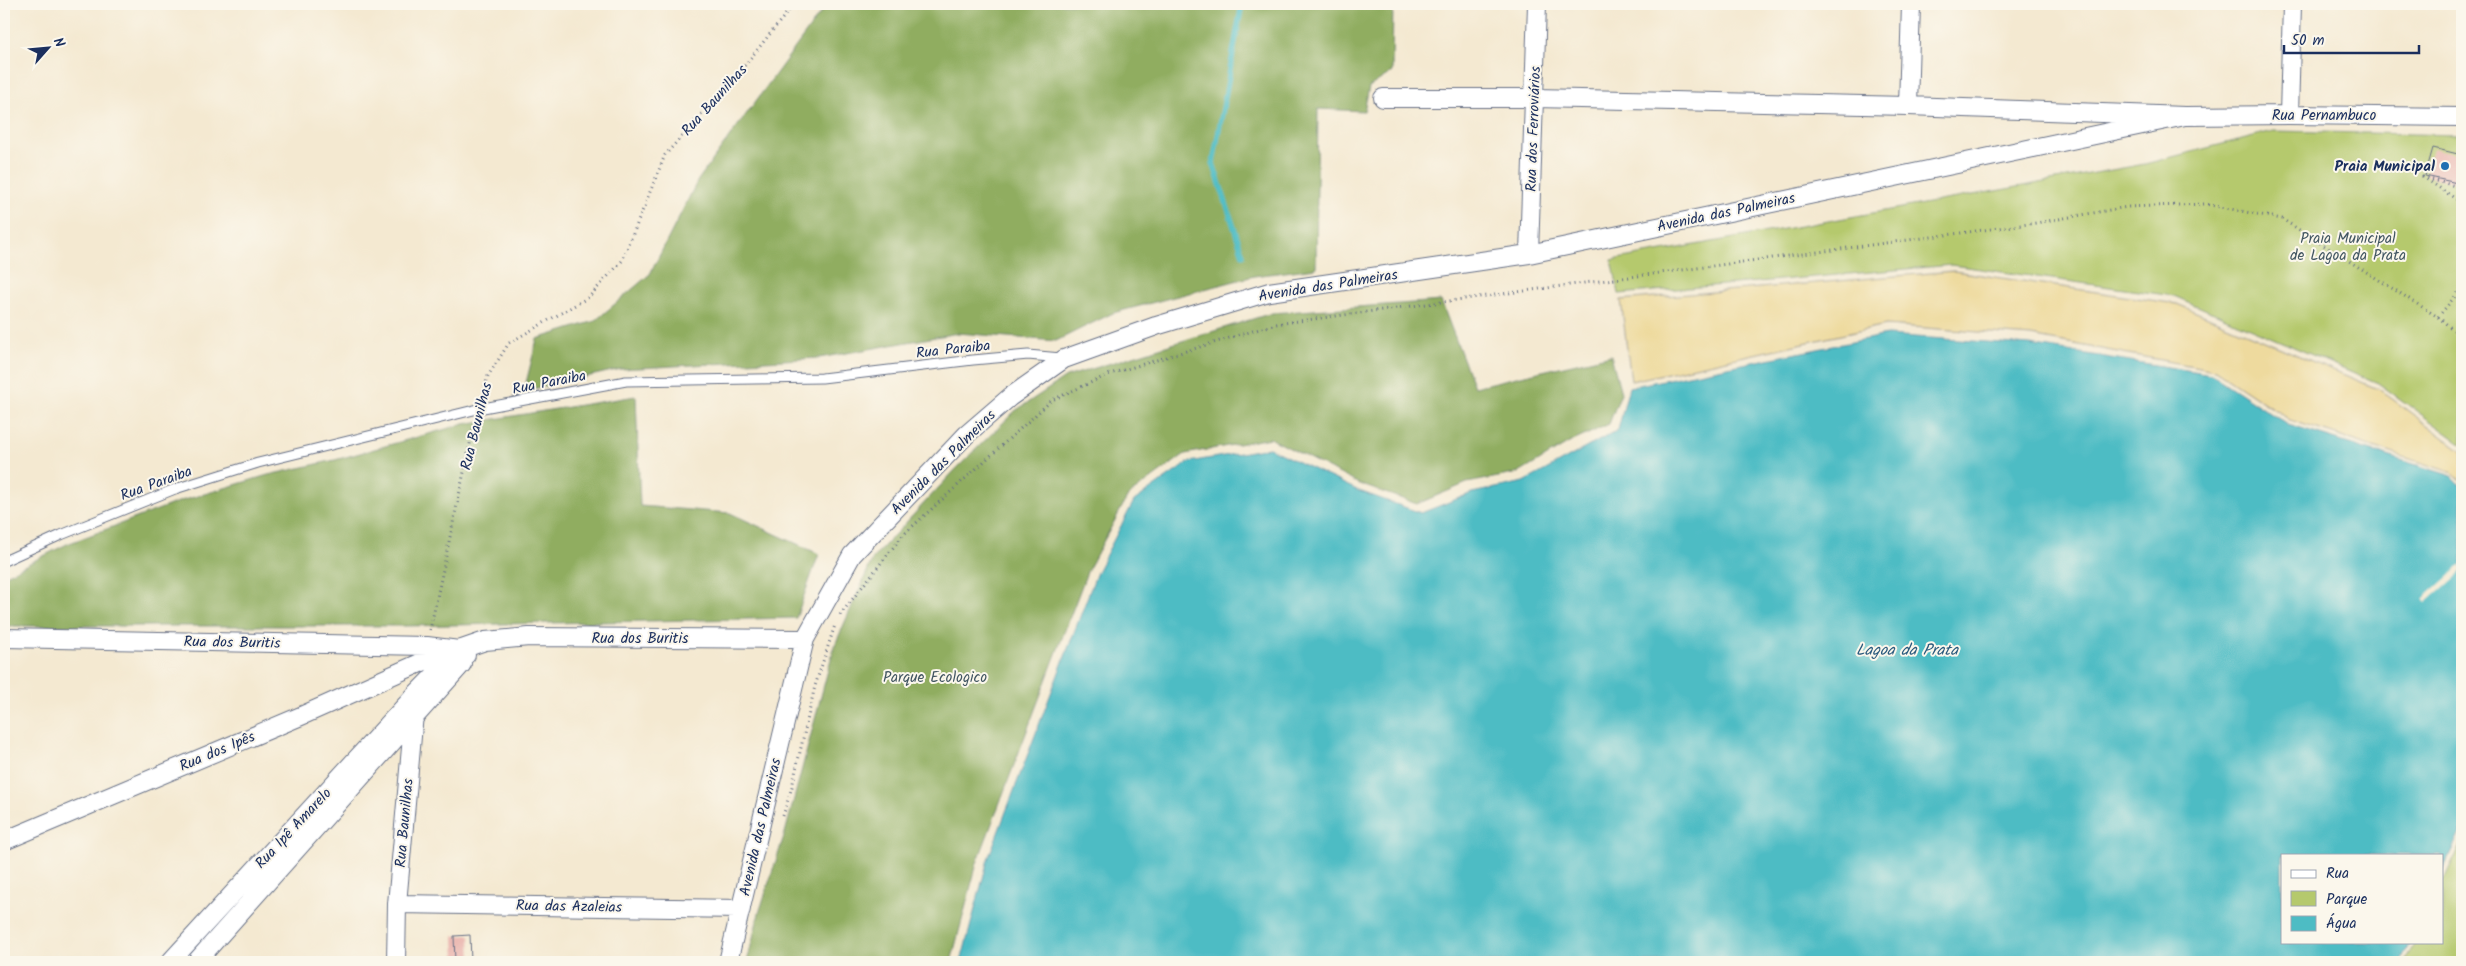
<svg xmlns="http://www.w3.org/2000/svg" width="2466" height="966" font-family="Kalam,sans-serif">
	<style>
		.green { fill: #b5c96d; stroke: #687c66 }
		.forest { fill: #90ad60; stroke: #566e5f }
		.sand { fill: #eeda9e; stroke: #84847e }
		.water { fill: #4dbcc4; stroke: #347691 }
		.pier { fill: #f4e9d1 }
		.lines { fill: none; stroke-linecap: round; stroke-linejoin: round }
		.stream { stroke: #4dbcc4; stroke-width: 5.5 }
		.building { fill: #e8afa9 }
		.service-casing { stroke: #677086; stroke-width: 11 }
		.minor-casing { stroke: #677086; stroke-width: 20 }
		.path { stroke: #677086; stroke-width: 3; stroke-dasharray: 1 4; stroke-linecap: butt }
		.service { stroke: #fff; stroke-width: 9 }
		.minor { stroke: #fff; stroke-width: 18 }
		.poi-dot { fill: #1f6fb2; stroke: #fbf7ec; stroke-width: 2 }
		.labels { text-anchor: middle; stroke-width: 4; stroke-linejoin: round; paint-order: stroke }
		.street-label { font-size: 15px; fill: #1b2f5e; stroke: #fbf7ec }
		.poi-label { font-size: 15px; font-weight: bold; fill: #1b2f5e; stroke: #fbf7ec; text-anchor: end }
		.park-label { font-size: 15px; fill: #425662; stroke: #fbf7ec }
		.water-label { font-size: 16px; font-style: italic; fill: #2a597d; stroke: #fbf7ec }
	</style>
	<rect width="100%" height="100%" fill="#fbf7ec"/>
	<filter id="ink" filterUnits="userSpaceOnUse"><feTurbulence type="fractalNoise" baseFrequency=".02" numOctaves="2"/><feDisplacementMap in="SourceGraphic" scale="10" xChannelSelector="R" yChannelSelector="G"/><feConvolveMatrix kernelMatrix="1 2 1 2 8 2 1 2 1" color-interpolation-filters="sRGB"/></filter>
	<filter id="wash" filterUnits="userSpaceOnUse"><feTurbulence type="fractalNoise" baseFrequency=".0096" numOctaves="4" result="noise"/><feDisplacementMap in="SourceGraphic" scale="20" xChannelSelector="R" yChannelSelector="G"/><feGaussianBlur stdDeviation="1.12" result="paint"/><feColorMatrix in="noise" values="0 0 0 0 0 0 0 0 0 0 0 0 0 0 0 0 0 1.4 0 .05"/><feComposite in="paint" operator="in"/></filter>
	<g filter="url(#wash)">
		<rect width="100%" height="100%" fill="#f4e9d1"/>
		<path class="green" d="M 2273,131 L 2462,135 L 2462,444 L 2378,383 L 2174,296 L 1952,265 L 1619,294 L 1612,260 L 2145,164 Z
			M 2462,841 L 2462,962 L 2405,962 L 2415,942 L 2442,942 L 2442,884 Z"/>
		<path class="forest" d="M 827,4 L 1393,4 L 1392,72 L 1369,87 L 1364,111 L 1318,109 L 1316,268 L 1254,276 L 1113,313 L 1056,341 L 958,333 L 819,358 L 621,369 L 524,391 L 537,339 L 595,321 L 650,274 L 698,180 Z
			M 1441,301 L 1474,387 L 1611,355 L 1621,393 L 1609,424 L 1569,443 L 1519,473 L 1467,483 L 1417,504 L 1359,484 L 1270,438 L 1185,454 L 1128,496 L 1087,572 L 977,863 L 951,962 L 747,962 L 759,913 L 785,833 L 834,647 L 873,558 L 956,469 L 1015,411 L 1066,377 L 1272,313 Z
			M 636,396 L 640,506 L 730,513 L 819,554 L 796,618 L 405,626 L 4,626 L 4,576 L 67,544 L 181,501 L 268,475 L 335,460 L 464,424 Z"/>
		<path class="sand" d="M 1954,271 L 2177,304 L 2380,390 L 2462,451 L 2462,481 L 2453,473 L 2290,420 L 2215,370 L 2031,336 L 1886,325 L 1631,381 L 1621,300 Z"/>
		<path class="water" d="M 1887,335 L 2030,345 L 2211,374 L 2288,425 L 2452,476 L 2462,486 L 2462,829 L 2442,872 L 2442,855 L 2282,855 L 2282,942 L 2410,942 L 2401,962 L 961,962 L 988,859 L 1097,572 L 1134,501 L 1189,462 L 1269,448 L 1359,491 L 1421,513 L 1472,493 L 1524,482 L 1618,430 L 1629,387 Z"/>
		<path class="pier" d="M 2462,564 L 2462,571 L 2426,603 L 2423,599 Z"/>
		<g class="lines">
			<path class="stream" d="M 1242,4 L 1213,163 L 1243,255"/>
		</g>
		<g id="blocks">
			<path class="building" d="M 2433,148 L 2462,155 L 2462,184 L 2425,176 Z
				M 470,935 L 471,962 L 455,962 L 454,936 Z"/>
		</g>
	</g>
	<g filter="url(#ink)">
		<use href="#blocks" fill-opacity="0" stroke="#677086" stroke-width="1"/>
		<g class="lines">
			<g class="service-casing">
				<path id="service" d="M 4,561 L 61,535 L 175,489 L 258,463 L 478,409 L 626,381 L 822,378 L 973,360 L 1028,355 L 1061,358"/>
			</g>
			<g class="minor-casing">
				<path id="minor" d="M 1383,98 L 1535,98 L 1908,106 L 2185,116 L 2289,115 L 2462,117
					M 1908,106 L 1911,4
					M 2289,115 L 2292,4
					M 1529,254 L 1537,4
					M 4,638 L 427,646 L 459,650 L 466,655
					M 4,841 L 301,716 L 429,659 L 445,664 L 452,671
					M 397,904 L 741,909
					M 170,962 L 416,694 L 459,650 L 485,641 L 529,637 L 805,639
					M 196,962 L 462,664
					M 396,962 L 397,904 L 414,714
					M 728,962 L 805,639 L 852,555 L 967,434 L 1010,397 L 1064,359 L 1156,326 L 1269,292 L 1529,254 L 2185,116"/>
			</g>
			<path class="path" d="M 2462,188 L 2423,177 L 2462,203
				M 2438,317 L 2462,337
				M 482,396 L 488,376 L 509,343 L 589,297 L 622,261 L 665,155 L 745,65 L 794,4
				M 840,615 L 903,535 L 1052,400 L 1110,374 L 1276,324 L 2036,223 L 2127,207 L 2205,204 L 2282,219 L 2438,317 L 2462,288
				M 430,630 L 475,421
				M 783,816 L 792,787 L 815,686 L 835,625"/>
			<use href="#service" class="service"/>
			<use href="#minor" class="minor"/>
		</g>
	</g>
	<circle class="poi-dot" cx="2445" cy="166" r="5"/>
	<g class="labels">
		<g class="street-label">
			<text transform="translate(714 100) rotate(-48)" y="5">Rua Baunilhas</text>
			<text x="2324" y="120">Rua Pernambuco</text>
			<text transform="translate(1533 129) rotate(-88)" y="5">Rua dos Ferroviários</text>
			<text transform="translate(1726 212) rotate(-12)" y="5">Avenida das Palmeiras</text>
			<text transform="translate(1328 285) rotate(-9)" y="5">Avenida das Palmeiras</text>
			<text transform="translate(953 349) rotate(-6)" y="5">Rua Paraiba</text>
			<text transform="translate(549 382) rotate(-11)" y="5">Rua Paraiba</text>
			<text transform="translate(476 426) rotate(-76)" y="5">Rua Baunilhas</text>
			<text transform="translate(943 462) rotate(-45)" y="5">Avenida das Palmeiras</text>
			<text transform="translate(156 483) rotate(-20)" y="5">Rua Paraiba</text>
			<text x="640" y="643">Rua dos Buritis</text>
			<text transform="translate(232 642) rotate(1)" y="5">Rua dos Buritis</text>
			<text transform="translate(217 751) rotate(-23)" y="5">Rua dos Ipês</text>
			<text transform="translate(404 823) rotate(-85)" y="5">Rua Baunilhas</text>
			<text transform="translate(760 827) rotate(-77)" y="5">Avenida das Palmeiras</text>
			<text transform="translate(293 828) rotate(-47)" y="5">Rua Ipê Amarelo</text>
			<text transform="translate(569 906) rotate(1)" y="5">Rua das Azaleias</text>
		</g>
		<g class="poi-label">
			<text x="2435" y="171">Praia Municipal</text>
		</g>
		<g class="park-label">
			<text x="2348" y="243">Praia Municipal<tspan x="2348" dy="17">de Lagoa da Prata</tspan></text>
			<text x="935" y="682">Parque Ecologico</text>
		</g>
		<g class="water-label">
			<text x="1907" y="655">Lagoa da Prata</text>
		</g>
	</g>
	<rect width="2466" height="966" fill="none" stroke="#fbf7ec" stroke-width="20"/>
	<rect x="2281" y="854" width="162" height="90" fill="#fbf7ec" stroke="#a1a7b3"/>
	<rect x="2291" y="870" width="25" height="8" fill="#ffffff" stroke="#a1a7b3"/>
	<text x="2326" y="878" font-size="15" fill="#1b2f5e">Rua</text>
	<rect x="2291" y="891" width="25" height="15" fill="#b5c96d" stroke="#a1a7b3"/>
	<text x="2326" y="904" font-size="15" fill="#1b2f5e">Parque</text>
	<rect x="2291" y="916" width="25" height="15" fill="#4dbcc4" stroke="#a1a7b3"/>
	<text x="2326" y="928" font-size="15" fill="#1b2f5e">Água</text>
	<g transform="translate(48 48) rotate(63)" stroke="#fbf7ec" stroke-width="4" paint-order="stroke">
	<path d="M0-4L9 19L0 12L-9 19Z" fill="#1b2f5e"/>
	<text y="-8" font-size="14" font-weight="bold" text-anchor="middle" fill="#1b2f5e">N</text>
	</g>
	<path d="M2284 45v8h135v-8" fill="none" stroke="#1b2f5e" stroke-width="2.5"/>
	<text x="2291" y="45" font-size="15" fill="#1b2f5e" stroke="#fbf7ec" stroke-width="4" paint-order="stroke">50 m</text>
</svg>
